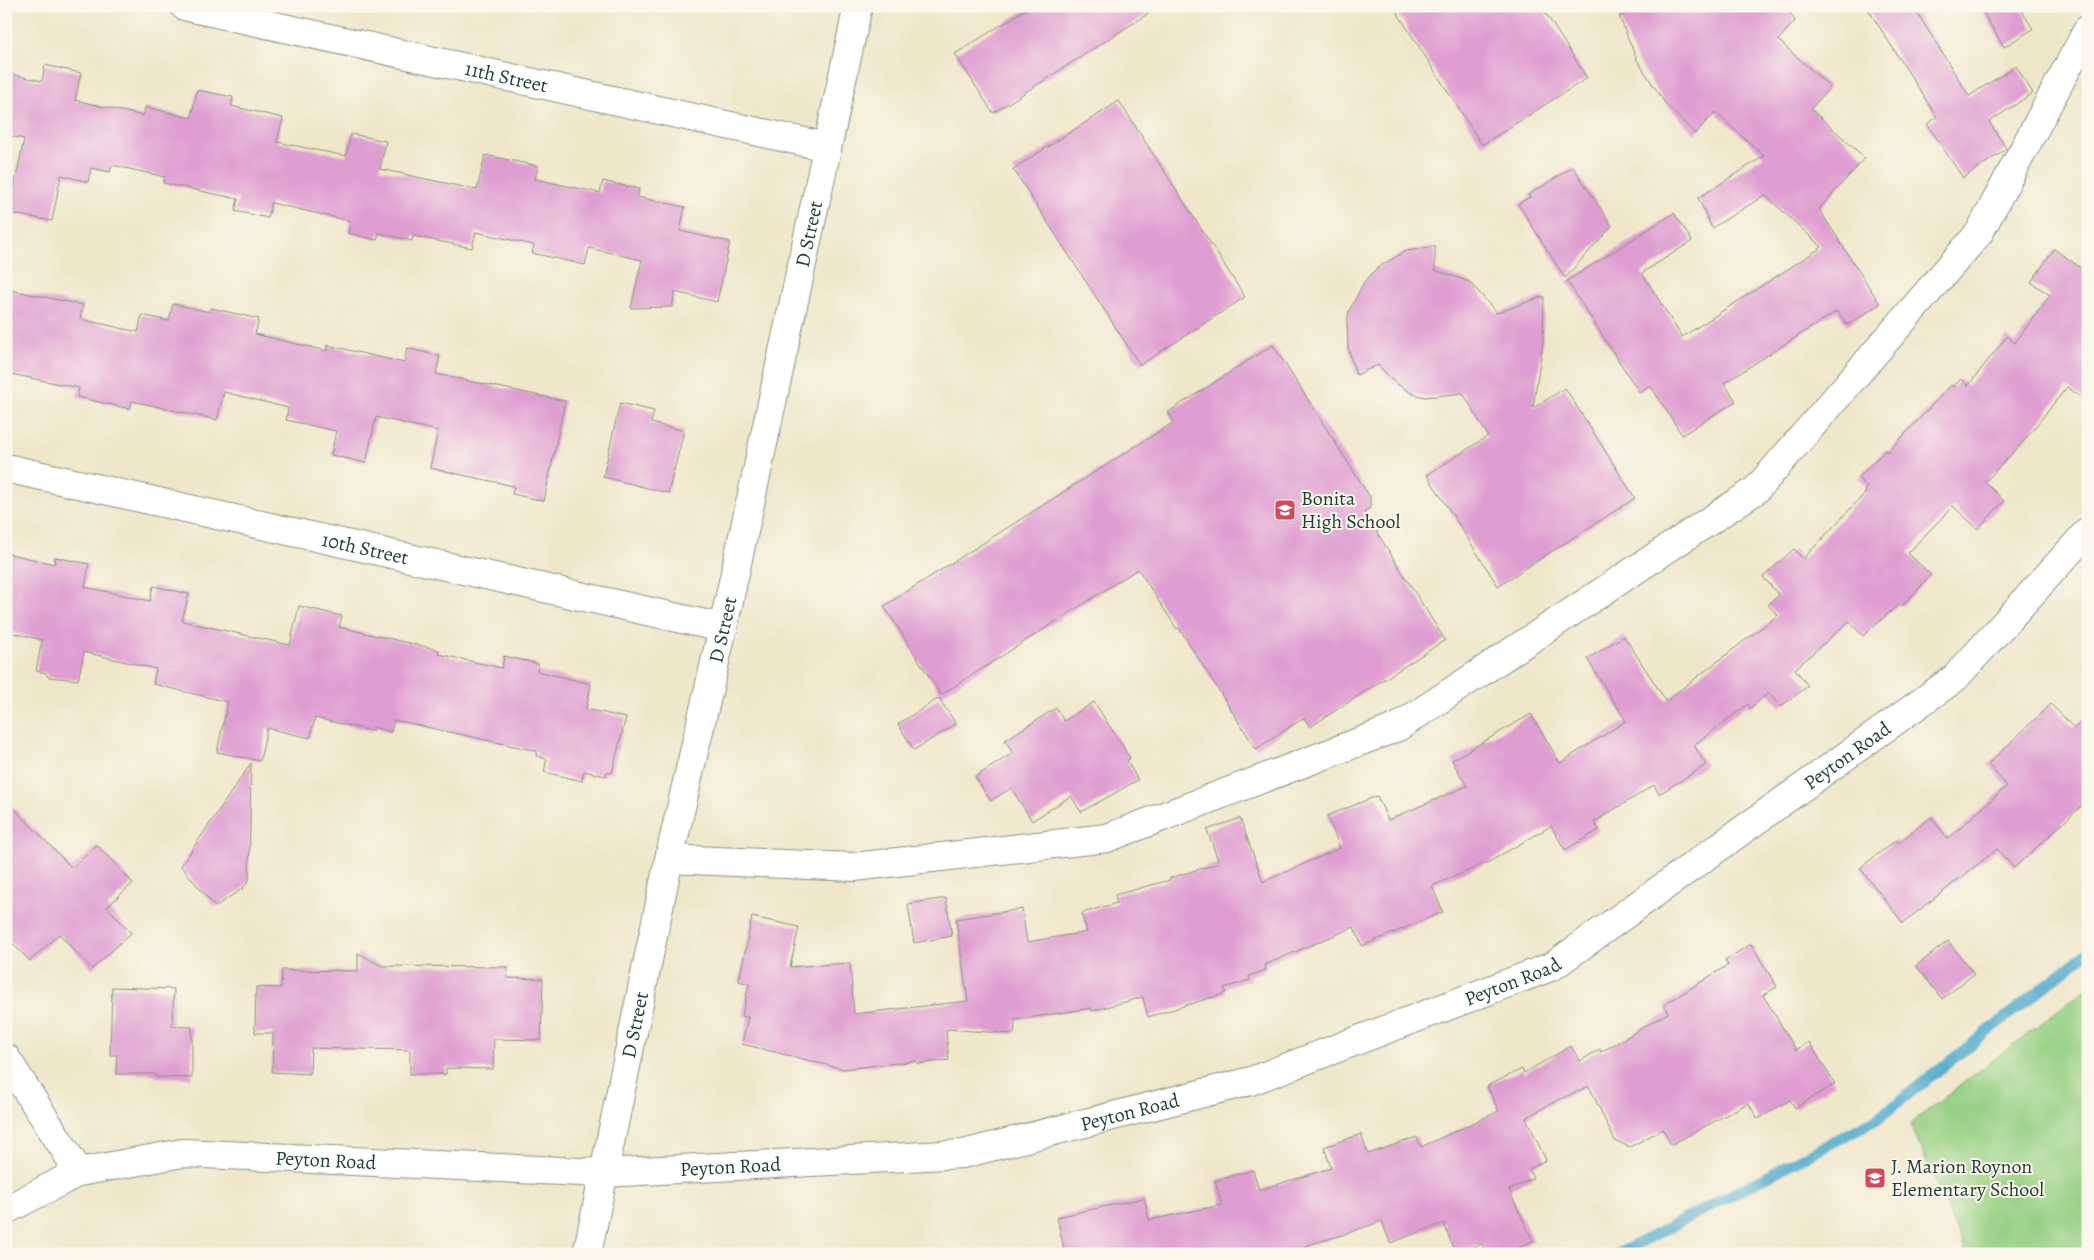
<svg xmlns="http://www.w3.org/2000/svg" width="2094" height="1260" font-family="Alegreya,serif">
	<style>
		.green { fill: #97d083; stroke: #5b865c }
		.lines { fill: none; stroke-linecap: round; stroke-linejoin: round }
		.stream { stroke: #4ca8ca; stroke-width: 11 }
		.building { fill: #df9ed1 }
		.minor-casing { stroke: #889280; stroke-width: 30 }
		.minor { stroke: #fff; stroke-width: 28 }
		.labels { text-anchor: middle; stroke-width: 4; stroke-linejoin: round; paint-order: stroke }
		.street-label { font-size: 20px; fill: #1f3d34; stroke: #fbf7ec }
		.poi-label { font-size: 20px; fill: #1f3d34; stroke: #fbf7ec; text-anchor: start }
	</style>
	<rect width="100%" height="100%" fill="#fbf7ec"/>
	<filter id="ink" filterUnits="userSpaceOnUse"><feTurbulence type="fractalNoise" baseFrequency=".02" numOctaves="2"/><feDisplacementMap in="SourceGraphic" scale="10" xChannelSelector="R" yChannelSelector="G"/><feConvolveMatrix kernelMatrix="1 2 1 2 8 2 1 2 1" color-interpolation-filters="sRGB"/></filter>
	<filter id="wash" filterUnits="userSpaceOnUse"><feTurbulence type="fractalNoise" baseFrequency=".0096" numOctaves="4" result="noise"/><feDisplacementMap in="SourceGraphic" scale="20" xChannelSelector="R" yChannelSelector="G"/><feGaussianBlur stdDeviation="1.12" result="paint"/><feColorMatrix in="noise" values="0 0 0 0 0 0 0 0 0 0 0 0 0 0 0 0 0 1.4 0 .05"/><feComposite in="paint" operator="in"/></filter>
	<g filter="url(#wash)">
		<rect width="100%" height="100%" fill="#f0e7cb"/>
		<path class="green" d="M 2088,987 L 2088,1254 L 1967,1254 L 1910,1124 Z"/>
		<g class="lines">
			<path class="stream" d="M 1618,1254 L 1877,1119 L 2088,952"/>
		</g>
		<g id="blocks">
			<path class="building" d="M 1031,6 L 1160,6 L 993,113 L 955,54 Z
				M 1393,6 L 1541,6 L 1587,78 L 1482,145 Z
				M 1649,6 L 1786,6 L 1795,21 L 1778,40 L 1830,87 L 1811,109 L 1865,158 L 1819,209 L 1880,304 L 1847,325 L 1837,311 L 1724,383 L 1736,401 L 1682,435 L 1650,385 L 1639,392 L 1567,281 L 1674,213 L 1692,241 L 1642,273 L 1682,337 L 1822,247 L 1765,195 L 1712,228 L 1698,198 L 1764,156 L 1715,112 L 1695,134 L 1665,103 L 1637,60 L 1619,16 Z
				M 1866,6 L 1913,6 L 1969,96 L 2016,66 L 2033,93 L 1989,122 L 2006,148 L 2005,150 L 1963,178 L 1927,124 L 1937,117 Z
				M 1979,6 L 2019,6 L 2033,29 L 2004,47 Z
				M 45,65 L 81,73 L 75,100 L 143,116 L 145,107 L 191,118 L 197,90 L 233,97 L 231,106 L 283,118 L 277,142 L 346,156 L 351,134 L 386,141 L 380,169 L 477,190 L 485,155 L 538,166 L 535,179 L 600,193 L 603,181 L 639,189 L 637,197 L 685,207 L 680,231 L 730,242 L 717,302 L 675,292 L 672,307 L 631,308 L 642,260 L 589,248 L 585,265 L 532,253 L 534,245 L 476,232 L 472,248 L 413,236 L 412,241 L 379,233 L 377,240 L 348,233 L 350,221 L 271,203 L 268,218 L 235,211 L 238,199 L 163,183 L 165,177 L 112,165 L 110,172 L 91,168 L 88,182 L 61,175 L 52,221 L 9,213 L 24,139 L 6,135 L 6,73 L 42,81 Z
				M 1119,101 L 1245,297 L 1140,365 L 1013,169 Z
				M 1573,167 L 1612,226 L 1565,278 L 1518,204 L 1530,197 L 1528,195 Z
				M 1435,246 L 1435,270 L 1470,282 L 1497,313 L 1544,296 L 1543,342 L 1533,408 L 1565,388 L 1635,498 L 1498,586 L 1427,475 L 1488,436 L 1463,393 L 1425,397 L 1413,394 L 1394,382 L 1378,365 L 1356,375 L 1348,347 L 1347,323 L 1349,311 L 1364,282 L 1377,268 L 1406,251 Z
				M 2054,249 L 2088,273 L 2088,402 L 2067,387 L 2023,442 L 1985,482 L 2004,501 L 1978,529 L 1953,506 L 1908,553 L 1931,575 L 1911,597 L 1902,606 L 1899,604 L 1863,636 L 1849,621 L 1795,669 L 1808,686 L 1780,707 L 1769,693 L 1750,708 L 1748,704 L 1694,745 L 1706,765 L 1659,794 L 1654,785 L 1594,822 L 1599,830 L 1565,850 L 1551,826 L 1489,862 L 1432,886 L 1443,912 L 1362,946 L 1354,927 L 1265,965 L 1266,970 L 1249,976 L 1250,980 L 1224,988 L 1226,993 L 1148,1017 L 1143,997 L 1092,1011 L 1091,1008 L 1015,1020 L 1014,1034 L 946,1029 L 949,1060 L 917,1064 L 917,1061 L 843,1069 L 742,1044 L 748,1017 L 742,1016 L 749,984 L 739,981 L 752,917 L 799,927 L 790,967 L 850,963 L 854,1014 L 968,1001 L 956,919 L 1022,909 L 1027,942 L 1087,932 L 1082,913 L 1117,903 L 1115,895 L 1170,880 L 1170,878 L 1219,863 L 1207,830 L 1240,818 L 1263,882 L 1340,848 L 1327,816 L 1377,796 L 1388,820 L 1467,786 L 1452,760 L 1531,714 L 1560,763 L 1626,721 L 1587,659 L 1624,636 L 1666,701 L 1778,615 L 1768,605 L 1779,595 L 1763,577 L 1794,549 L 1803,559 L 1866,492 L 1864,490 L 1867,487 L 1858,478 L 1885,450 L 1888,452 L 1951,385 L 1953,387 L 1961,379 L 1968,386 L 2007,336 L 2015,343 L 2050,295 L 2031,282 Z
				M 6,289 L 83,305 L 80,319 L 138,332 L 142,315 L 169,321 L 173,304 L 210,312 L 211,308 L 259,319 L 255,334 L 327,351 L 327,345 L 404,363 L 407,348 L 440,356 L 436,374 L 565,401 L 544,501 L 512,494 L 514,486 L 430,468 L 438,431 L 376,417 L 366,463 L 331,455 L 336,431 L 286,420 L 288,408 L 224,392 L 217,420 L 132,401 L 130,409 L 77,397 L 79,388 L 6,373 Z
				M 1273,345 L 1370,497 L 1370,508 L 1364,512 L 1445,640 L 1310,727 L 1304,718 L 1256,749 L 1179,628 L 1177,629 L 1138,569 L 941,695 L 884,606 L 1174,422 L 1168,412 Z
				M 620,403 L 654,411 L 651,423 L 684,431 L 668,493 L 603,477 Z
				M 6,553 L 54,564 L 55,557 L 89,564 L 85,587 L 150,601 L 153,586 L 189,594 L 182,621 L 290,645 L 299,606 L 342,616 L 339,627 L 439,650 L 438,654 L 502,668 L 504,656 L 538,664 L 537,671 L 591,684 L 586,709 L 626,718 L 612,773 L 607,772 L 606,776 L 584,771 L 582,781 L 544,772 L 547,759 L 536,756 L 537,751 L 394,720 L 391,732 L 373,727 L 372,731 L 315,718 L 310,738 L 267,728 L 260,761 L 217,752 L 228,702 L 153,684 L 156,669 L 84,652 L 78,680 L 48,677 L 46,673 L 36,671 L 42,640 L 6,631 Z
				M 939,698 L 956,724 L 914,750 L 898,724 Z
				M 1094,702 L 1130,758 L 1127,761 L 1138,780 L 1081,812 L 1071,796 L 1032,821 L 1011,788 L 991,801 L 975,777 L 1013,753 L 1005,740 L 1056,708 L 1064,721 Z
				M 2051,704 L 2074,728 L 2088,716 L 2088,800 L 2014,868 L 1997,849 L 1903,923 L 1860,868 L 1896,840 L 1898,843 L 1931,817 L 1948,839 L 2007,786 L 1988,764 Z
				M 251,763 L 249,880 L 243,888 L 215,907 L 181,866 Z
				M 6,800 L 72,868 L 97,845 L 133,883 L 107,907 L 131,933 L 92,969 L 59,934 L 30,961 L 6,937 Z
				M 946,898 L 952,936 L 914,943 L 908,904 Z
				M 1948,941 L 1974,974 L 1942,999 L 1916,966 Z
				M 1751,944 L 1777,987 L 1763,995 L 1796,1050 L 1809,1042 L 1835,1084 L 1795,1108 L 1790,1100 L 1758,1119 L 1748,1103 L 1671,1145 L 1663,1129 L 1630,1147 L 1615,1141 L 1589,1086 L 1550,1104 L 1526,1118 L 1546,1160 L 1529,1169 L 1533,1178 L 1509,1190 L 1533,1241 L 1506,1254 L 1487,1254 L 1482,1244 L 1455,1254 L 1444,1223 L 1390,1243 L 1382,1221 L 1342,1235 L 1305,1246 L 1307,1254 L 1065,1254 L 1057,1217 L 1144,1198 L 1149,1220 L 1222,1205 L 1215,1181 L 1253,1170 L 1259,1190 L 1331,1168 L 1324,1147 L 1361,1134 L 1368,1154 L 1417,1137 L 1421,1147 L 1499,1111 L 1487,1086 L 1522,1069 L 1524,1073 L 1571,1046 L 1580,1061 L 1600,1049 L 1601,1052 L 1668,1013 L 1664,1005 L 1728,965 L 1725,960 Z
				M 358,953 L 382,966 L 508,967 L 507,978 L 543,979 L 541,1040 L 494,1039 L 493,1069 L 446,1068 L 446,1074 L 410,1074 L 410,1050 L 311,1048 L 310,1074 L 272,1072 L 273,1033 L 255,1033 L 256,987 L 281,988 L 282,970 L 358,971 Z
				M 112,987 L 174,989 L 172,1026 L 192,1027 L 192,1078 L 155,1077 L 155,1074 L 116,1074 L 117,1055 L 110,1055 Z"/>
		</g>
	</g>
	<g filter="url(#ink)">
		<use href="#blocks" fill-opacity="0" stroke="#889280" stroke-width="1"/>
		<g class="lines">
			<g class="minor-casing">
				<g id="minor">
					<path id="s1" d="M 184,6 L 827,147"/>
					<path id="s2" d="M 6,468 L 723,628"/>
					<path d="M 669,859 L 854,867 L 1107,838 L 1398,727 L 1756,490 L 1979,233 L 2088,29"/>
					<path d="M 6,1058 L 79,1172"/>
					<path id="s3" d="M 6,1210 L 79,1172 L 183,1153 L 603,1173 L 963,1154 L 1251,1081 L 1553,966 L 1955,678 L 2088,531"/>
					<path id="s4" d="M 587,1254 L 669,859 L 723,628 L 858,6"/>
				</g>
			</g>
			<use href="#minor" class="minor"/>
		</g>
	</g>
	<defs>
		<g id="school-square" transform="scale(1.125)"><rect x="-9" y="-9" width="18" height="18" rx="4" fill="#d1495b" stroke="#fbf7ec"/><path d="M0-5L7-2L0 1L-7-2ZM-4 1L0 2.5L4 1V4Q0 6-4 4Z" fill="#fff"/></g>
	</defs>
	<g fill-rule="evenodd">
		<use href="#school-square" x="1285" y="510"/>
		<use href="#school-square" x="1875" y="1178"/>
	</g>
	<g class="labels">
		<g class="street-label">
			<text dy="7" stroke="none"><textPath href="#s1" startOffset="330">11th Street</textPath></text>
			<text dy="7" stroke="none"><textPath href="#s4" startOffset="1044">D Street</textPath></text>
			<text dy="7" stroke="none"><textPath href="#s2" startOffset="368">10th Street</textPath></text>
			<text dy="7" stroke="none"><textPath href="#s4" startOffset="639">D Street</textPath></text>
			<text dy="7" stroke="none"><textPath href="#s3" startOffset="1951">Peyton Road</textPath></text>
			<text dy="7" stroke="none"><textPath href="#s3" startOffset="1546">Peyton Road</textPath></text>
			<text dy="7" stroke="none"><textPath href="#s4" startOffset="234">D Street</textPath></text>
			<text dy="7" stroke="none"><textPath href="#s3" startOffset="1141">Peyton Road</textPath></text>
			<text dy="7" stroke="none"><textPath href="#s3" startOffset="331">Peyton Road</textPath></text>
			<text dy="7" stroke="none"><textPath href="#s3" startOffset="736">Peyton Road</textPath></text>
		</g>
		<g class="poi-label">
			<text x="1301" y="505">Bonita<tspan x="1301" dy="23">High School</tspan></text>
			<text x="1891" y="1173">J. Marion Roynon<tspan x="1891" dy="23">Elementary School</tspan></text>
		</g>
	</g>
	<rect width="2094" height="1260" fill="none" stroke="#fbf7ec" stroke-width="25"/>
</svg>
